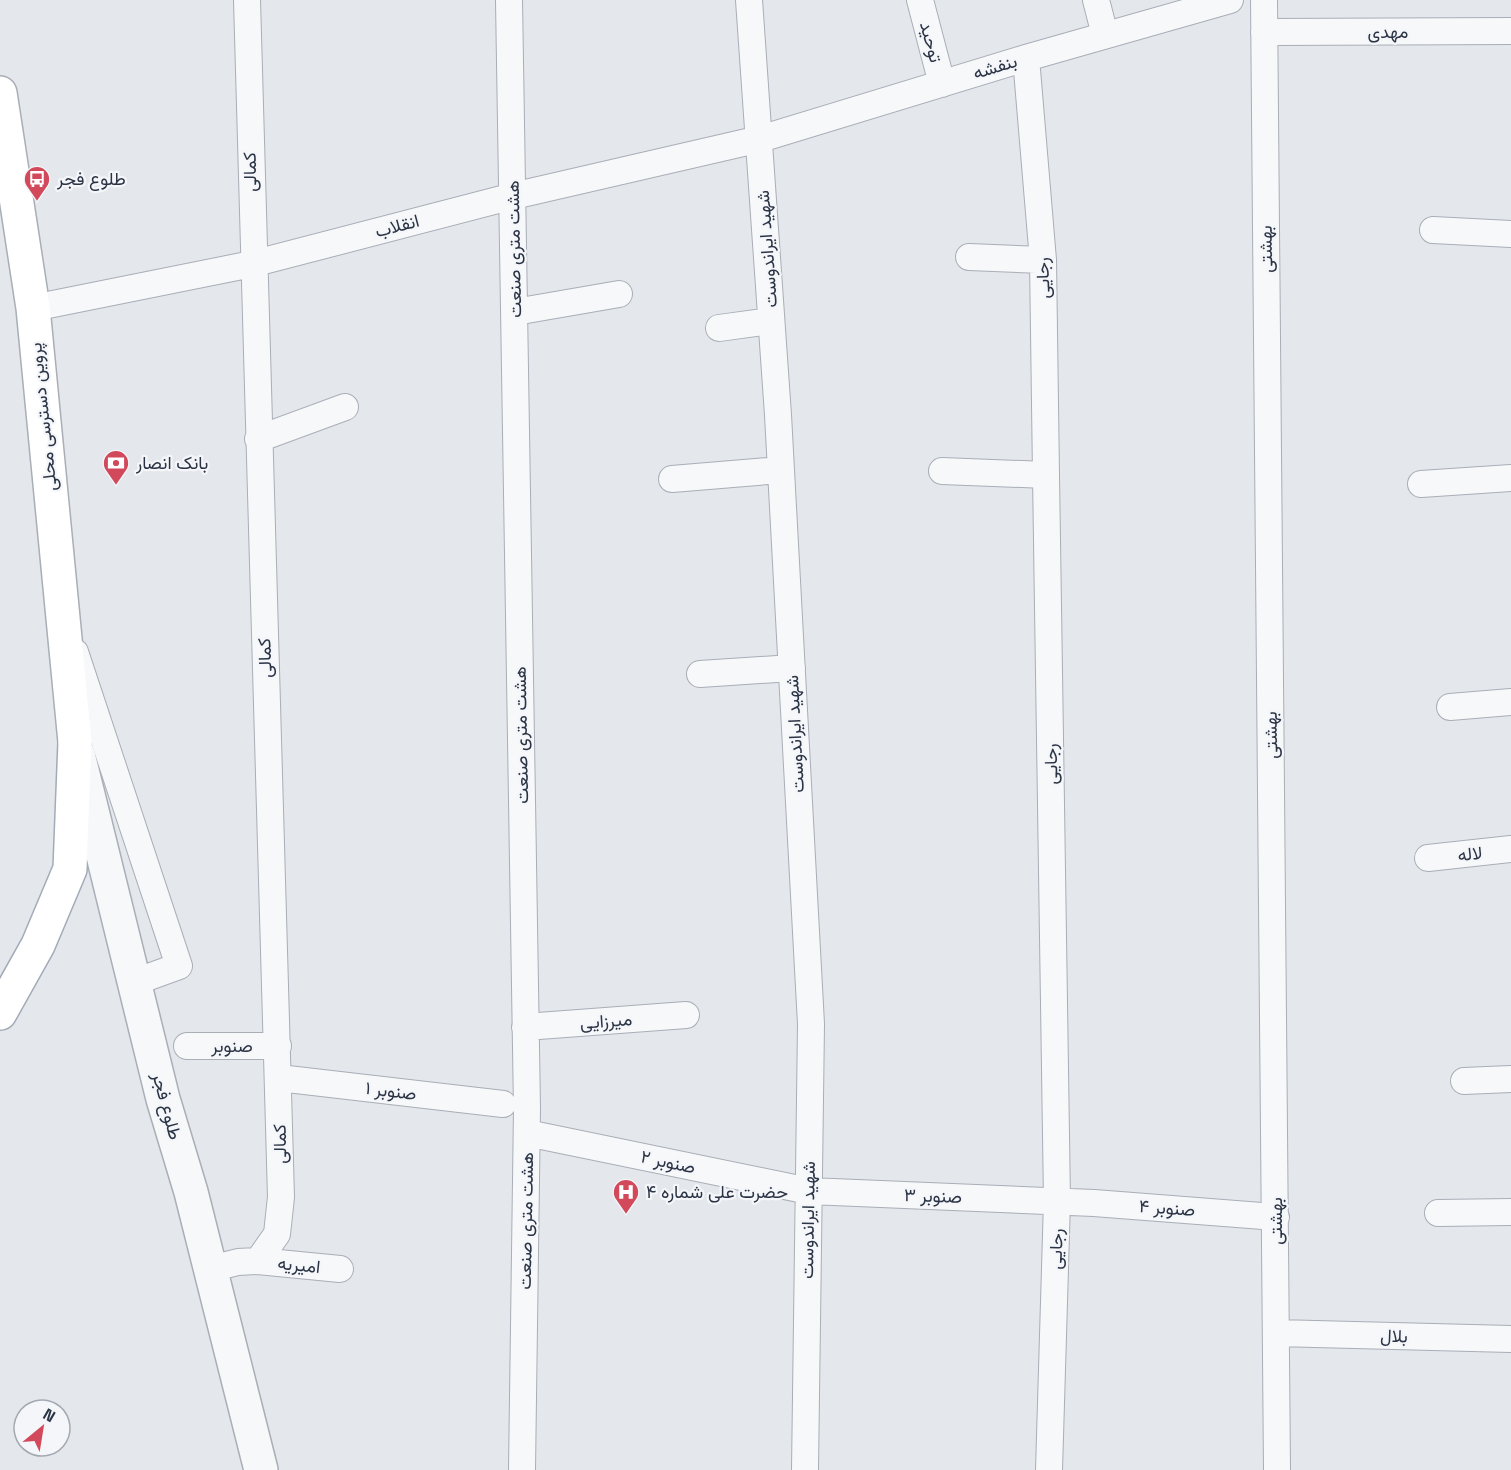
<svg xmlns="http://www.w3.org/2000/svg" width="1511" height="1470" font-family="'Space Grotesk',Vazirmatn,sans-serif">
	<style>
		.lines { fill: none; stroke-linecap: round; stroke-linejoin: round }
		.minor-casing { stroke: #a9aeb7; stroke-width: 28 }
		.tertiary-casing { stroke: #a9aeb7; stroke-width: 36 }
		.secondary-casing { stroke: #a9aeb7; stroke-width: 36 }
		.primary-casing { stroke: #a3abb8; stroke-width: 36 }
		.minor { stroke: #f7f8fa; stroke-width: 26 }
		.tertiary { stroke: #f7f8fa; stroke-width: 33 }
		.secondary { stroke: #fff; stroke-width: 33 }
		.primary { stroke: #fff; stroke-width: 33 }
		.labels { text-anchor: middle; stroke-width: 4.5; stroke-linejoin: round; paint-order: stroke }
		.street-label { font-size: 18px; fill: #2b3445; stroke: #f4f6f9 }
		.poi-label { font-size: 18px; fill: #2b3445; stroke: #f4f6f9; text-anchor: start }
	</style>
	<rect width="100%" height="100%" fill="#e4e7ec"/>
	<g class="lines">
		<g class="minor-casing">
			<path id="minor" d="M 509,0 L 527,1109 L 522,1470
				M 749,0 L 778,415 L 811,1024 L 805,1470
				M 920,0 L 942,84
				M 1096,0 L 1105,35
				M 1264,0 L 1277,1470
				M 1264,32 L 1511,31
				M 1026,58 L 1043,260 L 1046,475 L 1057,1201 L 1049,1470
				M 1433,230 L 1511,234
				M 969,257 L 1043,260
				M 33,308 L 252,264 L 513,196 L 760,139 L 1026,58 L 1230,0
				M 515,312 L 619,294
				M 719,328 L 771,321
				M 258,439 L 345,407
				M 942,471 L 1046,475
				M 672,479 L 781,470
				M 1421,484 L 1511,478
				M 75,652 L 179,966 L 135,982
				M 700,674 L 792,668
				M 1450,707 L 1511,702
				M 1428,858 L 1511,849
				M 525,1027 L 686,1015
				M 187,1046 L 278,1046
				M 279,1078 L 503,1104
				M 1464,1081 L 1511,1079
				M 527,1133 L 809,1191 L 1094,1203 L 1276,1217
				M 1438,1213 L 1511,1212
				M 258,1261 L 340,1269
				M 210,1269 L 238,1262 L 258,1261 L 277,1234 L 281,1197 L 247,0
				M 1276,1333 L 1511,1339"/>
		</g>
		<g class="tertiary-casing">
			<path id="tertiary" d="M 78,754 L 163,1099 L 191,1192 L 261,1470"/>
		</g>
		<g class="secondary-casing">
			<path id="secondary" d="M 0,93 L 33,308 L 75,742"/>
		</g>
		<g class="primary-casing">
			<path id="primary" d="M 0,1013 L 38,945 L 70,869 L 75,742"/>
		</g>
		<use href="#minor" class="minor"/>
		<use href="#tertiary" class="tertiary"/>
		<use href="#secondary" class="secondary"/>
		<use href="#primary" class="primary"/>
	</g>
	<defs>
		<g id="bus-pin" transform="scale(1.35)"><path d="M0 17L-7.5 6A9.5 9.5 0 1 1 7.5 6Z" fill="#d1495b" stroke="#f4f6f9"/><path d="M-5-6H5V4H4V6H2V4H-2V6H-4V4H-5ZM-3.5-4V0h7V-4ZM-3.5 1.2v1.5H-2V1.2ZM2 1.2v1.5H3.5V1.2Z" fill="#fff"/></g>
		<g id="bank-pin" transform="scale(1.35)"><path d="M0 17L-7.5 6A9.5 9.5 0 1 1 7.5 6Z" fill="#d1495b" stroke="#f4f6f9"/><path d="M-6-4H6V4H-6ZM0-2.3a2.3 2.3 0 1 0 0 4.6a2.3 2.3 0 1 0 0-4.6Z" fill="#fff"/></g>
		<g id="hospital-pin" transform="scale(1.35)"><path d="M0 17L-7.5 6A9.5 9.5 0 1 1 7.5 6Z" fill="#d1495b" stroke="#f4f6f9"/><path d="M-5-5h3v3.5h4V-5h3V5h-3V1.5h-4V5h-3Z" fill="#fff"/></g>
	</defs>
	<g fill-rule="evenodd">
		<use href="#bus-pin" x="37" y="179"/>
		<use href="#bank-pin" x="116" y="463"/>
		<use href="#hospital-pin" x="626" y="1192"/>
	</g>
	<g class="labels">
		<g class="street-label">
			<text x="1388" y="38">مهدی</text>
			<text transform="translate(931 42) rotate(75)" y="6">توحید</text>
			<text transform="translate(995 67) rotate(-17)" y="6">بنفشه</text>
			<text transform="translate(250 172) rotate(-91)" y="6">کمالی</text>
			<text transform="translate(397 226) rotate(-15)" y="6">انقلاب</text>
			<text transform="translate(514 249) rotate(-91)" y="6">هشت متری صنعت</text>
			<text transform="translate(767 249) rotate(-94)" y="6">شهید ایراندوست</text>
			<text transform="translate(1266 249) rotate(-91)" y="6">بهشتی</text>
			<text transform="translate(1043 278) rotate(-92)" y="6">رجایی</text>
			<text transform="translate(43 417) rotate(-96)" y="6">پروین دسترسی محلی</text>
			<text transform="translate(265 658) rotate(-92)" y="6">کمالی</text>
			<text transform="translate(795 734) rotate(-93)" y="6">شهید ایراندوست</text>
			<text transform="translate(521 735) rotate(-91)" y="6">هشت متری صنعت</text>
			<text transform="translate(1271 735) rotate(-91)" y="6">بهشتی</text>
			<text transform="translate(1051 764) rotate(-91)" y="6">رجایی</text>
			<text transform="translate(1470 854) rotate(-6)" y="6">لاله</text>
			<text transform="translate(606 1021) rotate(-4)" y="6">میرزایی</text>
			<text x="232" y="1052">صنوبر</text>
			<text transform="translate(391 1091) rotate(7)" y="6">صنوبر ۱</text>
			<text transform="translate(167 1106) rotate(75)" y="6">طلوع فجر</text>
			<text transform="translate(280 1144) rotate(-91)" y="6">کمالی</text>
			<text transform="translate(668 1162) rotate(12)" y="6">صنوبر ۲</text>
			<text transform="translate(933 1196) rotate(2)" y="6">صنوبر ۳</text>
			<text transform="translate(1167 1208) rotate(4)" y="6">صنوبر ۴</text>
			<text transform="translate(808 1220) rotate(-89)" y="6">شهید ایراندوست</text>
			<text transform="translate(526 1221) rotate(-89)" y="6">هشت متری صنعت</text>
			<text transform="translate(1276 1221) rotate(-90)" y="6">بهشتی</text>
			<text transform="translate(1056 1249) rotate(-88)" y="6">رجایی</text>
			<text transform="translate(299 1265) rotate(6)" y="6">امیریه</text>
			<text transform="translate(1394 1336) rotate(2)" y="6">بلال</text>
		</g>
		<g class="poi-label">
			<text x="57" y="185">طلوع فجر</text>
			<text x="136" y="469">بانک انصار</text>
			<text x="646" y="1198">حضرت علی شماره ۴</text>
		</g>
	</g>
	<g transform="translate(42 1428) rotate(30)"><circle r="28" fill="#f4f6f9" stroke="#a4a8b1" stroke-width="1.5"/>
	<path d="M0-4.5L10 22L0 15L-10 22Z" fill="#d1495b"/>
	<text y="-9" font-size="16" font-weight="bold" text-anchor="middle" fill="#2b3445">N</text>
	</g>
</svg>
